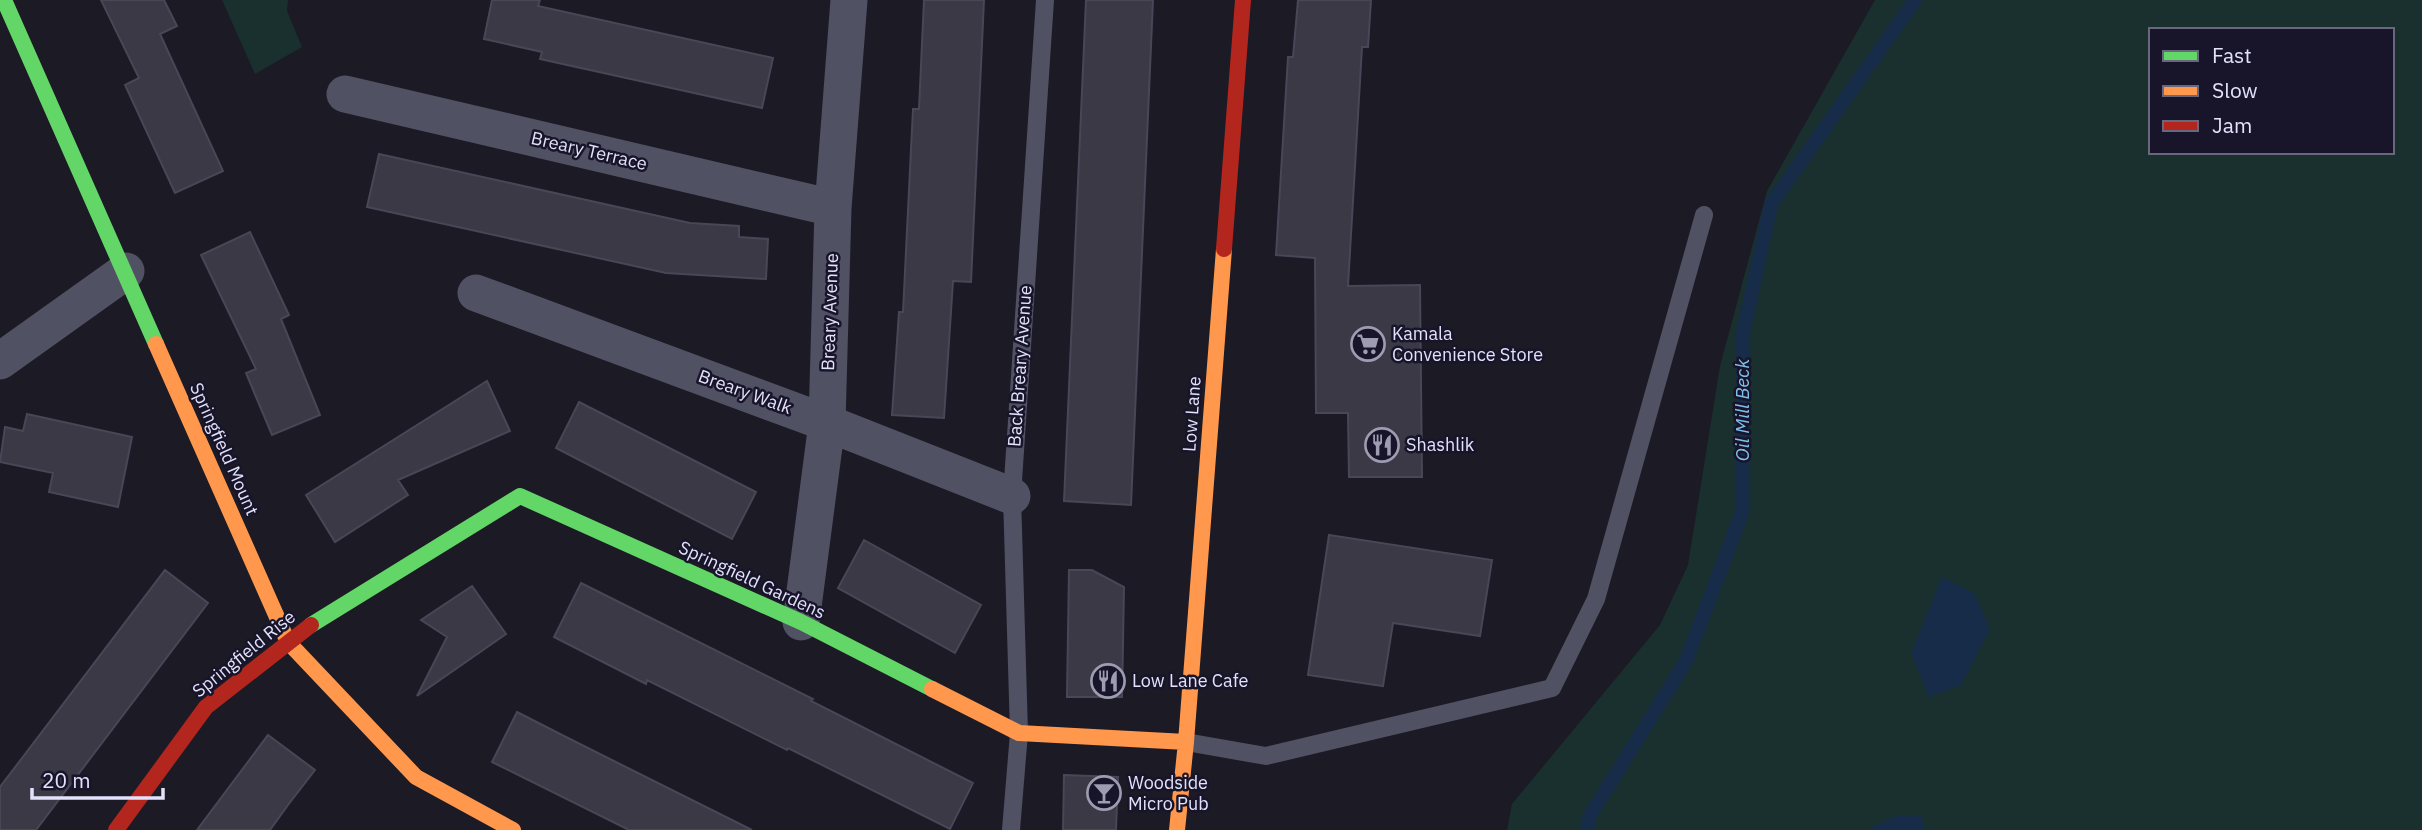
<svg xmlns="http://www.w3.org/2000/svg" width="2422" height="830" font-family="'IBM Plex Sans',sans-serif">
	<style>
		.green { fill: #19302f; fill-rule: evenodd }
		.water { fill: #172c48 }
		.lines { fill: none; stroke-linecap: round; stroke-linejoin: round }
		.stream { stroke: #172c48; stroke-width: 14 }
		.building { fill: #3b3946; stroke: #494657; stroke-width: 2 }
		.lane { stroke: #515164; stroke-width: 18 }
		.street { stroke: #515164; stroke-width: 37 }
		.fast { stroke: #63d668; stroke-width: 16 }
		.slow { stroke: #ff974d; stroke-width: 16 }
		.jam { stroke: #b3261e; stroke-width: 16 }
		.labels { text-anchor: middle; stroke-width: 5; stroke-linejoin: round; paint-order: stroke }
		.street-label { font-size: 18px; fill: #e3e2fb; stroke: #18152a }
		.poi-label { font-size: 18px; fill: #e3e2fb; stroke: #18152a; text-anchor: start }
		.water-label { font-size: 19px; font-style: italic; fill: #7ec0ed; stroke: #18152a }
	</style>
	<rect width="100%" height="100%" fill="#1c1a25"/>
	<path class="green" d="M 222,0 L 288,0 L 287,11 L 302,47 L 255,74 Z
		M 1875,0 L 2422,0 L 2422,830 L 1507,830 L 1512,804 L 1660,625 L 1688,565 L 1720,366 L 1767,191 ZM 2151,30 L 2392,30 L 2392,152 L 2151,152 Z"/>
	<path class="water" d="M 1942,577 L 1974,593 L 1990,629 L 1961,685 L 1929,697 L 1911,653 Z
		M 1899,815 L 1921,816 L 1926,830 L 1872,830 L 1874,826 Z"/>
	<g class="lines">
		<path class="stream" d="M 1587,830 L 1589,817 L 1686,661 L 1743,510 L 1742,337 L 1771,204 L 1915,0"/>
	</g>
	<path class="building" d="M 101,0 L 164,0 L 177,26 L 160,34 L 223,171 L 175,193 L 125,85 L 139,78 Z
		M 492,0 L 540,0 L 538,6 L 773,58 L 762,108 L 540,59 L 542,52 L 484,39 Z
		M 924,0 L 984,0 L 971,282 L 953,281 L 944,418 L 892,415 L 899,312 L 903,312 L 913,109 L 919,109 Z
		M 1086,0 L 1153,0 L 1131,505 L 1064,501 Z
		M 1298,0 L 1371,0 L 1368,47 L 1362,47 L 1348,286 L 1420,285 L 1422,477 L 1349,477 L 1348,413 L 1316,413 L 1315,258 L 1276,255 L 1288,57 L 1293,57 Z
		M 379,154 L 690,223 L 739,226 L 739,237 L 768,239 L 766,279 L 666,273 L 367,207 Z
		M 250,232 L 289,315 L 281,319 L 320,415 L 272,435 L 246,373 L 256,369 L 201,255 Z
		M 487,381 L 510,431 L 398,480 L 408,495 L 335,542 L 306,495 Z
		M 579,402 L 756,492 L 732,539 L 556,448 Z
		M 27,414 L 132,437 L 118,507 L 49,492 L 53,473 L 0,462 L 5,427 L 23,431 Z
		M 1329,535 L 1492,560 L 1480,636 L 1393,623 L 1383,686 L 1308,675 Z
		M 864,540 L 981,605 L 955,653 L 838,588 Z
		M 165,570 L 208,603 L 36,830 L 0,830 L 0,787 Z
		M 1069,570 L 1092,570 L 1124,587 L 1122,697 L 1067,697 Z
		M 581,583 L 813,699 L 811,701 L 973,783 L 950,829 L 788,748 L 787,750 L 647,680 L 646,684 L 554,637 Z
		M 472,586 L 506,634 L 417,696 L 447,637 L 421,620 Z
		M 517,712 L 566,737 L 752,830 L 629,830 L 492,762 Z
		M 268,735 L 315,770 L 288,805 L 270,830 L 197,830 Z
		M 1064,775 L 1118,777 L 1116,830 L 1063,830 Z"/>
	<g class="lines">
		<path class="lane" d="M 1186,742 L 1266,756 L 1552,688 L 1596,599 L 1704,215
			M 1011,830 L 1019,733 L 1012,496 L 1045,0"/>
		<path class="street" d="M 345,94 L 833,208
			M 476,293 L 827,423 L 1012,496
			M 0,361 L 126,271
			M 801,622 L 827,423 L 833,208 L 849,0"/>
		<path class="fast" d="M 4,0 L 156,344
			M 311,625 L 520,496 L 801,622 L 932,689"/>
		<path class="slow" d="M 156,344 L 288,642 L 416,777 L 513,830
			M 932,689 L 1019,733 L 1186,742
			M 1177,830 L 1186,742 L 1224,249"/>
		<path class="jam" d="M 1224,249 L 1243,0
			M 116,830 L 206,707 L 311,625"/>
	</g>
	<defs>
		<g id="supermarket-ring" transform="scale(1.75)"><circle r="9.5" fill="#18152a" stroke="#9d9cb0" stroke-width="1.5"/><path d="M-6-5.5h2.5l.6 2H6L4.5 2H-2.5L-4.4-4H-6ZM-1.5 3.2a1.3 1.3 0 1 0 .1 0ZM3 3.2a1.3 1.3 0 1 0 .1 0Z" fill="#9d9cb0"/></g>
		<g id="restaurant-ring" transform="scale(1.75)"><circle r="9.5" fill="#18152a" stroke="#9d9cb0" stroke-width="1.5"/><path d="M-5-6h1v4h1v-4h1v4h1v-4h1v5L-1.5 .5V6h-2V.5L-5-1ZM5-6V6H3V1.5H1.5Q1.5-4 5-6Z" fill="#9d9cb0"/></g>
		<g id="bar-ring" transform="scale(1.75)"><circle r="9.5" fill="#18152a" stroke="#9d9cb0" stroke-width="1.5"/><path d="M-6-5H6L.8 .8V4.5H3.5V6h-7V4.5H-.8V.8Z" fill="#9d9cb0"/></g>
	</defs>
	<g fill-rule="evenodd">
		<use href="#supermarket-ring" x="1368" y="344"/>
		<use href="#restaurant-ring" x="1382" y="445"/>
		<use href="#restaurant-ring" x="1108" y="681"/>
		<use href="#bar-ring" x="1104" y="793"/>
	</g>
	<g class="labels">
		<g class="street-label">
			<text transform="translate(589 151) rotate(13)" y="6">Breary Terrace</text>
			<text transform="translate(830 312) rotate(-88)" y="6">Breary Avenue</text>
			<text transform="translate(1020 366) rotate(-86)" y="6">Back Breary Avenue</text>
			<text transform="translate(745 392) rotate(20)" y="6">Breary Walk</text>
			<text transform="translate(1192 414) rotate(-86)" y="6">Low Lane</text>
			<text transform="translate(224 449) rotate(66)" y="6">Springfield Mount</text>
			<text transform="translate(752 580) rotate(25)" y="6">Springfield Gardens</text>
			<text transform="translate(244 654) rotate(-39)" y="6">Springfield Rise</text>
		</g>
		<g class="poi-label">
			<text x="1392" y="340">Kamala<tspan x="1392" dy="21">Convenience Store</tspan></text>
			<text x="1406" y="451">Shashlik</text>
			<text x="1132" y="687">Low Lane Cafe</text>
			<text x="1128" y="789">Woodside<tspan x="1128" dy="21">Micro Pub</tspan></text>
		</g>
		<g class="water-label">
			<text transform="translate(1742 410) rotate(-90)" y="7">Oil Mill Beck</text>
		</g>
	</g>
	<rect x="2149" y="28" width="245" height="126" fill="#18152a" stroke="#69677e" stroke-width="2"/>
	<rect x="2163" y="51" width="35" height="10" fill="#63d668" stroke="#69677e" stroke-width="2"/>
	<text x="2212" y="63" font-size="21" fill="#e3e2fb">Fast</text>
	<rect x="2163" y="86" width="35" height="10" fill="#ff974d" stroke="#69677e" stroke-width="2"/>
	<text x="2212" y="98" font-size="21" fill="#e3e2fb">Slow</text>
	<rect x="2163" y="121" width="35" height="10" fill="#b3261e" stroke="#69677e" stroke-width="2"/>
	<text x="2212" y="133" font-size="21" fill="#e3e2fb">Jam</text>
	<path d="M32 788v10h131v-10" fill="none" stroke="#e3e2fb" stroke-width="3.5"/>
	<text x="42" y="788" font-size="21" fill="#e3e2fb" stroke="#18152a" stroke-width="5" paint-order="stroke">20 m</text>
</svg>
